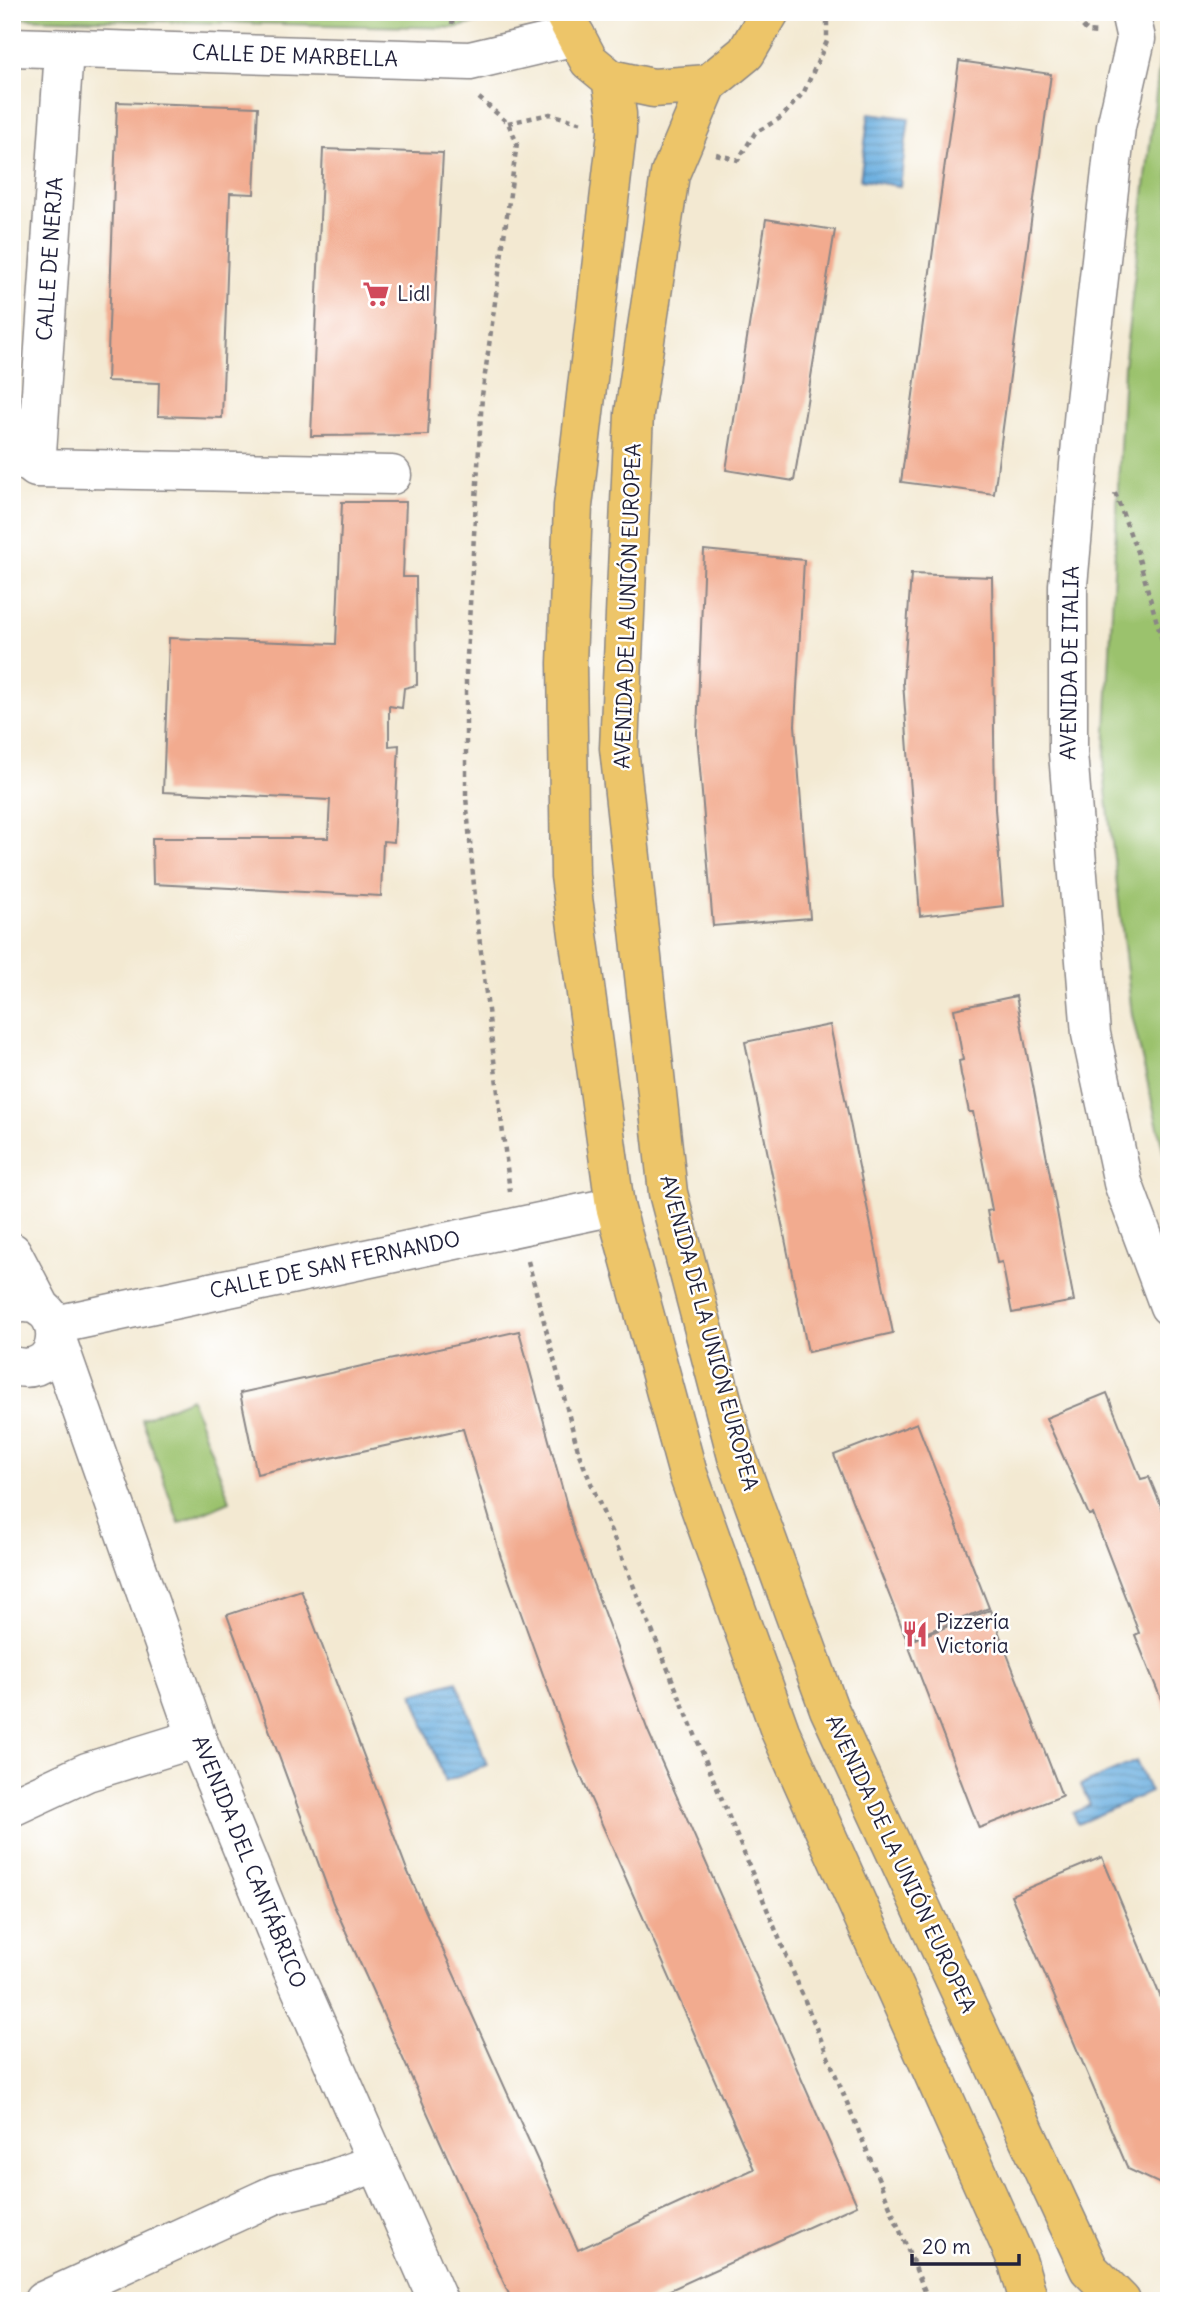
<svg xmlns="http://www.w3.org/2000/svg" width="1181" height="2313" font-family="Delius,sans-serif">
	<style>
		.park { fill: #9bc26d; stroke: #5e7254; stroke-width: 2 }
		.water { fill: url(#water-rules); stroke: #46688e; stroke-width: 2 }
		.building { fill: #f2ab8f }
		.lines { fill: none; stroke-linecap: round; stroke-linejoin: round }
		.minor-casing { stroke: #8a8686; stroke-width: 41 }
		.tertiary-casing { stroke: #8a8686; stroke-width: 41 }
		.primary-casing { stroke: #8a8686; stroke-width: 41 }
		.path { stroke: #8a8686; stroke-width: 4.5; stroke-dasharray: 5 5; stroke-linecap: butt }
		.minor { stroke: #fff; stroke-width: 38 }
		.tertiary { stroke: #fff; stroke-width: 38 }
		.primary { stroke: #edc569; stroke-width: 38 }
		.labels { text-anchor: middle; stroke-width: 5; stroke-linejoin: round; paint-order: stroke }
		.street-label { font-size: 21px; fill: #22223b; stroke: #fff }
		.poi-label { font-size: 21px; fill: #22223b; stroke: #fff; text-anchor: start }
	</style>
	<defs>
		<pattern id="water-rules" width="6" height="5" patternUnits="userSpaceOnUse" patternTransform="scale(1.75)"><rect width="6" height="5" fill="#6aafe0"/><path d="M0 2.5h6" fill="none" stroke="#578eb7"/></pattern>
	</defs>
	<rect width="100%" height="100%" fill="#fff"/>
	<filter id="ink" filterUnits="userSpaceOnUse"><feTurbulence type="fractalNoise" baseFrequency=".0143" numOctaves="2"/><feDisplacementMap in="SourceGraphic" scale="14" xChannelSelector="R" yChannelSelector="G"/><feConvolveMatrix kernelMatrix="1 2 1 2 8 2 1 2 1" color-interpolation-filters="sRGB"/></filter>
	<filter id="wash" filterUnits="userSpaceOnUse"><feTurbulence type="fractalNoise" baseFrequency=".00686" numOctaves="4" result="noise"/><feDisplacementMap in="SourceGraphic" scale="28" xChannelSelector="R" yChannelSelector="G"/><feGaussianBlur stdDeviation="1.57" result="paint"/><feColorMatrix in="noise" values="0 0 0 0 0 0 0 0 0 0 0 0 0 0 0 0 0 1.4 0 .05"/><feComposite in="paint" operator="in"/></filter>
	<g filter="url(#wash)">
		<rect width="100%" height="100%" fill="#f3e9d2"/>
		<path class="park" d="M 12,12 L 525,12 L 454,28 L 12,18 Z
			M 1169,30 L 1169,1175 L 1132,1015 L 1104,773 L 1124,366 L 1161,50 Z
			M 191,1398 L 230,1501 L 179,1523 L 142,1419 Z"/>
		<path class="water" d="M 869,113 L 909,118 L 900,186 L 860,180 Z
			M 457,1681 L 487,1765 L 445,1782 L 413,1694 Z
			M 1136,1761 L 1150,1792 L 1078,1824 L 1073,1813 L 1090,1805 L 1081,1785 Z"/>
		<g id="blocks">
			<path class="building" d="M 959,61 L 1051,74 L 994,494 L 901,482 Z
				M 117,102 L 258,107 L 254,194 L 230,193 L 222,418 L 158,416 L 159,383 L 107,381 Z
				M 323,149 L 443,153 L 428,435 L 311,436 Z
				M 766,219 L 835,230 L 794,481 L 726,470 Z
				M 342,502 L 406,502 L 403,577 L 416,577 L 417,685 L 404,688 L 402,708 L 389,706 L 389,746 L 399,745 L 394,842 L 383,841 L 381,896 L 153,884 L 152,838 L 328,838 L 330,800 L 163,792 L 169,638 L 336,644 Z
				M 704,550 L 804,560 L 795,725 L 810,918 L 713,926 L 697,733 Z
				M 911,574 L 992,577 L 995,809 L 1003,906 L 920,916 L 903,682 Z
				M 1016,996 L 1074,1301 L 1012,1313 L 1002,1262 L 997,1263 L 987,1211 L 992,1210 L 973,1112 L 969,1112 L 961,1074 L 959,1061 L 963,1060 L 954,1009 Z
				M 830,1025 L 893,1333 L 808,1352 L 745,1042 Z
				M 519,1331 L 575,1535 L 648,1731 L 857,2205 L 646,2301 L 512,2301 L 333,1903 L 227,1615 L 301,1590 L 407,1870 L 578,2250 L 754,2169 L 575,1763 L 501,1558 L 463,1429 L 257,1474 L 240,1393 Z
				M 1107,1393 L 1141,1479 L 1149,1477 L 1169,1525 L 1169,1719 L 1135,1635 L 1139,1633 L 1093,1514 L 1089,1515 L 1046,1418 Z
				M 917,1423 L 989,1608 L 907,1640 L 834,1455 Z
				M 990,1610 L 1062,1796 L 979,1828 L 907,1642 Z
				M 1102,1857 L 1169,2017 L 1169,2188 L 1128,2169 L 1011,1895 Z"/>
		</g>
	</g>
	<g filter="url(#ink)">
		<use href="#blocks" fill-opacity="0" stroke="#8a8686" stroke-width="2"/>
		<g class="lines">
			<g class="minor-casing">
				<path id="minor" d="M 1130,12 L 1136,39 L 1116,127 L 1084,410 L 1068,585 L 1068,753 L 1091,1034 L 1123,1183 L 1169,1306
					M 15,452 L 36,468 L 392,475
					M 36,468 L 64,50
					M 55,1325 L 615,1206
					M 12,1807 L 87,1772 L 197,1738
					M 43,2301 L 276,2194 L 324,2182 L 376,2163"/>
			</g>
			<g class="tertiary-casing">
				<path id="tertiary" d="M 12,47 L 470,61 L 576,36
					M 12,1252 L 42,1309
					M 12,1305 C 68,1289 71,1381 12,1366
					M 56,1337 L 197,1738 L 285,1953 L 438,2301"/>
			</g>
			<g class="primary-casing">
				<path id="primary" d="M 563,12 L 589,61 L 611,79 L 653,88 L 708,84 L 746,53 L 770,12
					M 611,79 L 617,114 L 617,133 L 573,506 L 567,663 L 570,876 L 615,1206 L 688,1474 L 780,1731 L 1018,2263 L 1029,2301
					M 708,84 L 670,174 L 634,414 L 619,748 L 668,1193 L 737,1457 L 829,1709 L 1089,2269 L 1121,2301"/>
			</g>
			<path class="path" d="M 1069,12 L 1088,32 L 1098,33
				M 452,24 L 454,12
				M 479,98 L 508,123 L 517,143 L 482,396 L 466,674 L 466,797 L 477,919 L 510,1192
				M 508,123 L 550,114 L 582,123
				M 716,154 L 738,160 L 755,133 L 782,117 L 804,92 L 827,41 L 827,12
				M 1115,493 L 1137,552 L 1169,665
				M 528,1261 L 579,1454 L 929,2301"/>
			<use href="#minor" class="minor"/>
			<use href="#tertiary" class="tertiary"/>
			<use href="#primary" class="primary"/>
		</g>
	</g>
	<defs>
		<g id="supermarket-bare" transform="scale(2.1)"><path d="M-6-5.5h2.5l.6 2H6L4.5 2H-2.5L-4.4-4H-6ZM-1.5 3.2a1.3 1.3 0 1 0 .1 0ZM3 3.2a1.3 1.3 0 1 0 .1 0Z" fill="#d1495b" stroke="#fff" stroke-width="2.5" paint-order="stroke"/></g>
		<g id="restaurant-bare" transform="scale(2.1)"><path d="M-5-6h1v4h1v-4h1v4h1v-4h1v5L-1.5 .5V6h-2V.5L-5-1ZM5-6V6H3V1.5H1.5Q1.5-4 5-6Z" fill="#d1495b" stroke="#fff" stroke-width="2.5" paint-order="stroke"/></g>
	</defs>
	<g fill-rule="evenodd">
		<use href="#supermarket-bare" x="376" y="294"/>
		<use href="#restaurant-bare" x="915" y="1634"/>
	</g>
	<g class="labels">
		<g class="street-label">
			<text transform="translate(295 56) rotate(2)" y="7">CALLE DE MARBELLA</text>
			<text transform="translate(50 259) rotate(-86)" y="7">CALLE DE NERJA</text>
			<text transform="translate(628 606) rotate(-88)" y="7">AVENIDA DE LA UNIÓN EUROPEA</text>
			<text transform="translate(1070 663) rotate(-89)" y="7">AVENIDA DE ITALIA</text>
			<text transform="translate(335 1265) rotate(-12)" y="7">CALLE DE SAN FERNANDO</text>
			<text transform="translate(709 1333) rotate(75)" y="7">AVENIDA DE LA UNIÓN EUROPEA</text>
			<text transform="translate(249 1862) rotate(68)" y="7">AVENIDA DEL CANTÁBRICO</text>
			<text transform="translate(901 1864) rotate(65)" y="7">AVENIDA DE LA UNIÓN EUROPEA</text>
		</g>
		<g class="poi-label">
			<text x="397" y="301">Lidl</text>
			<text x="936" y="1629">Pizzería<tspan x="936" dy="24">Victoria</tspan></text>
		</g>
	</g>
	<rect width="1181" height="2313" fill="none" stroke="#fff" stroke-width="42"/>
	<path d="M912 2254v10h107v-10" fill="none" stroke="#22223b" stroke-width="3.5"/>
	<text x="922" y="2254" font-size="21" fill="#22223b" stroke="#ffffff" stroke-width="5" paint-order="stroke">20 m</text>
</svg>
